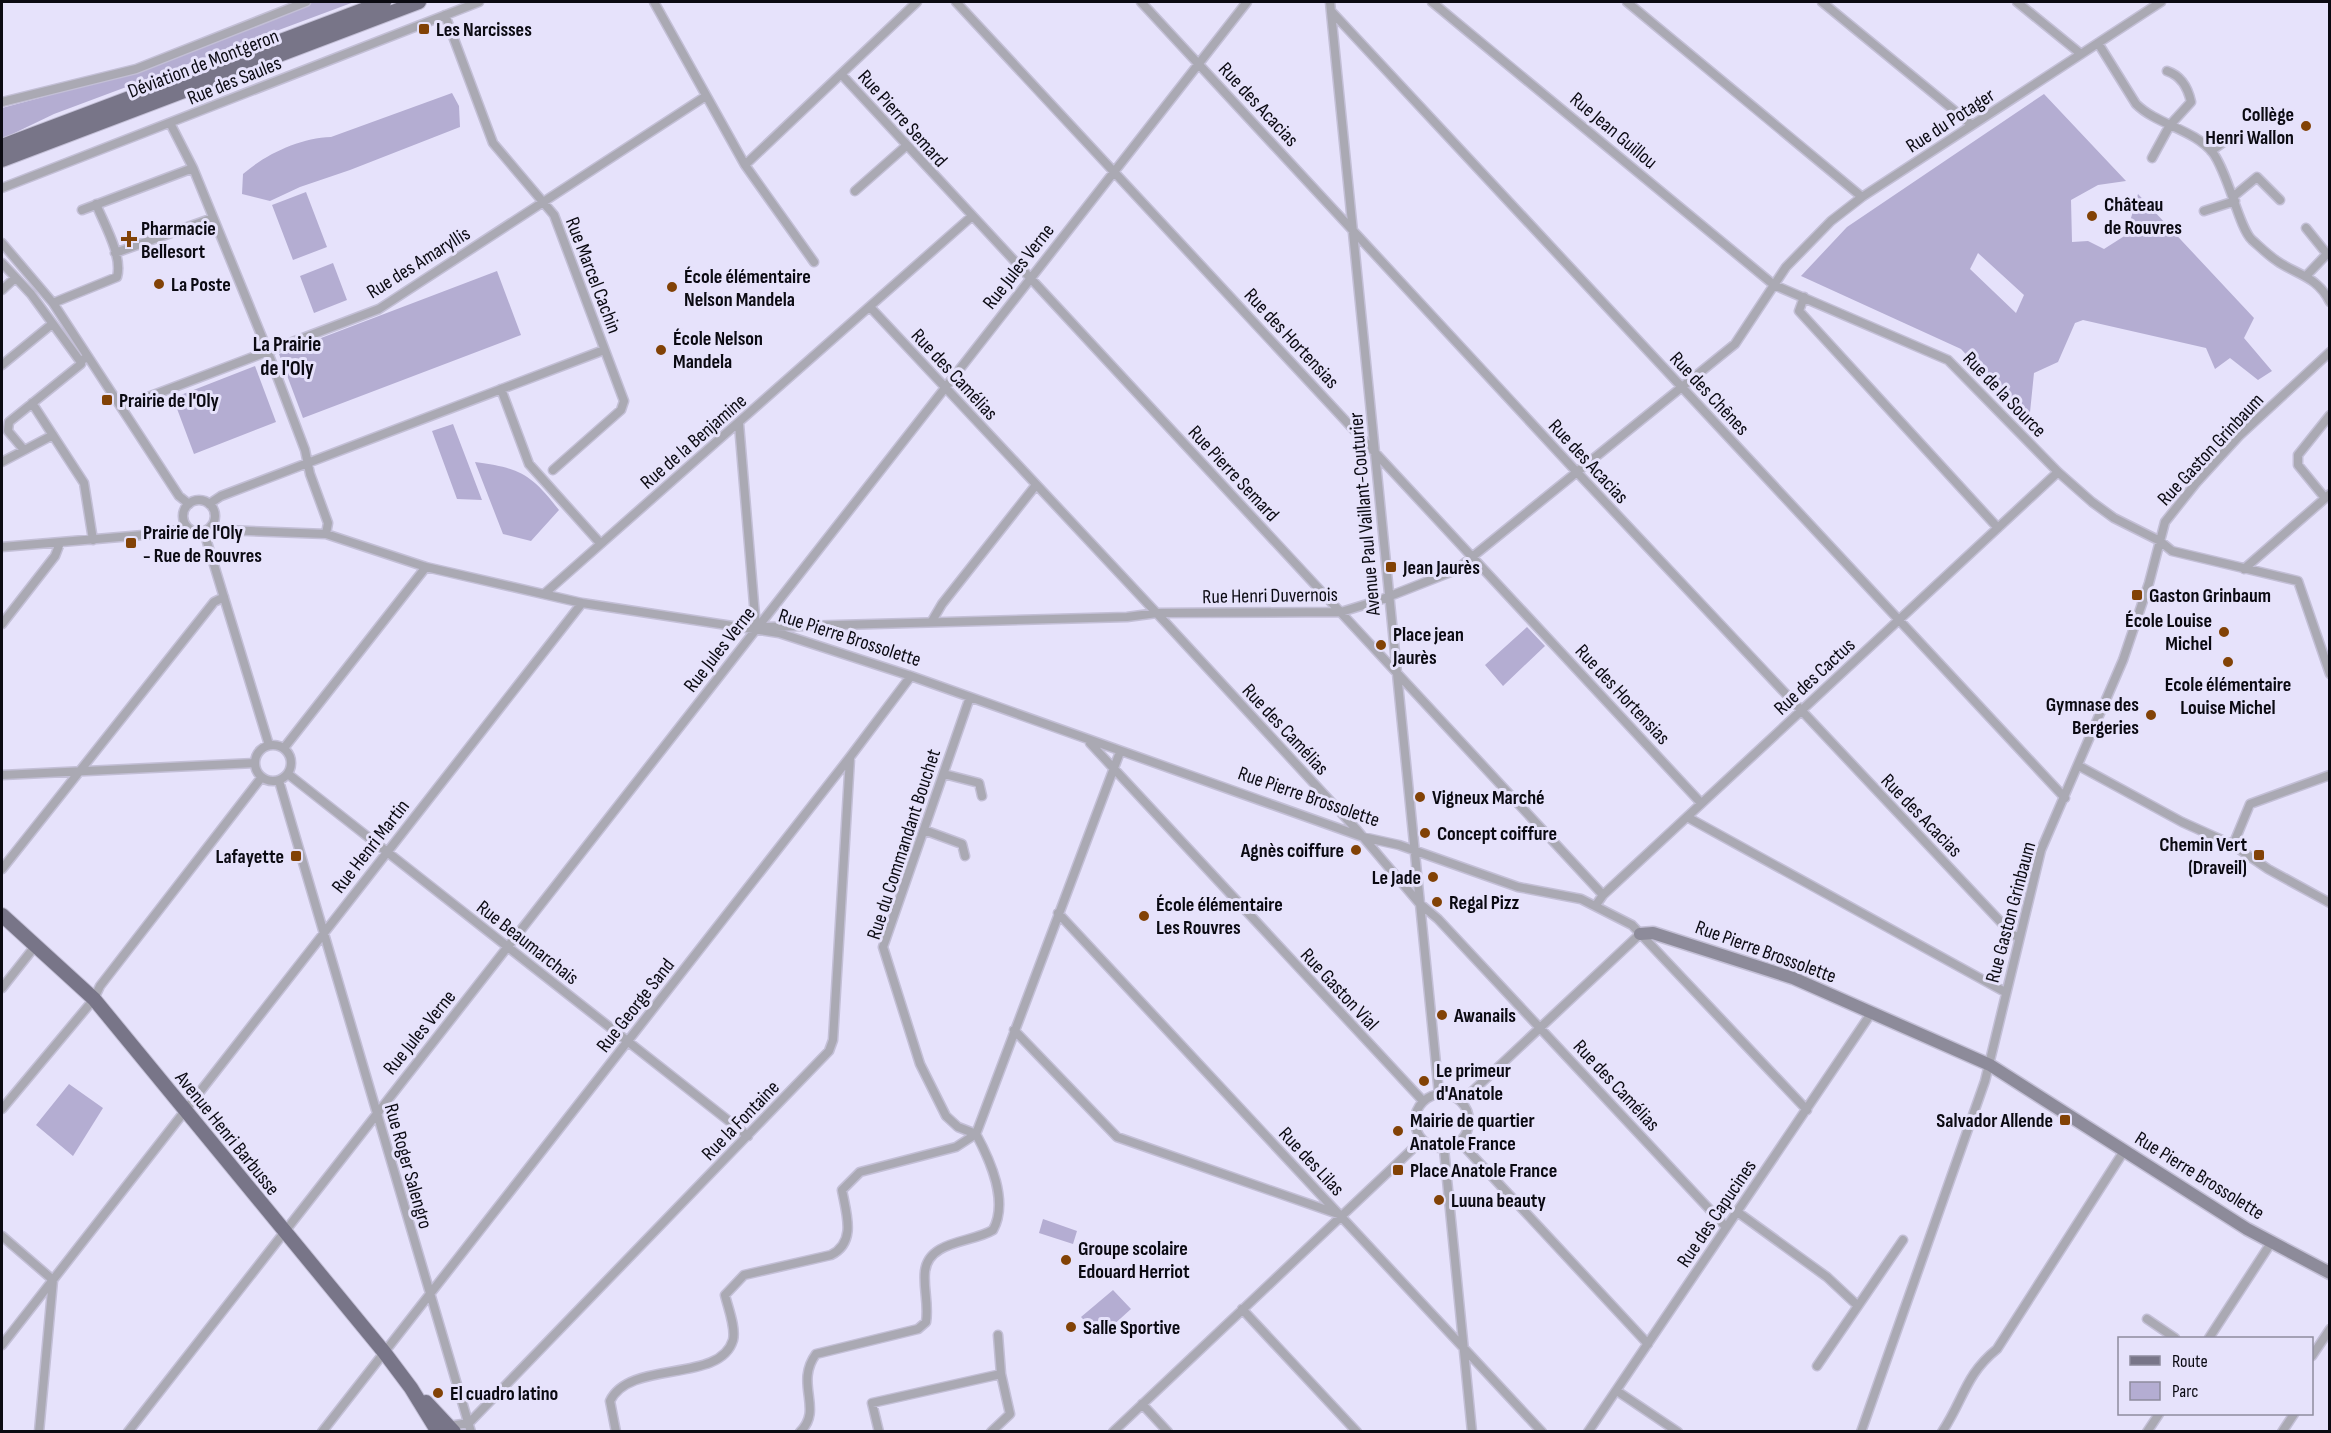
<svg xmlns="http://www.w3.org/2000/svg" width="2331" height="1433" font-family="'Sofia Sans Condensed',sans-serif">
	<style>
		.green { fill: #b4add2; fill-rule: evenodd }
		.lines { fill: none; stroke-linecap: round; stroke-linejoin: round }
		.street-casing { stroke: #c3bfd6; stroke-width: 11 }
		.secondary-casing { stroke: #c3bfd6; stroke-width: 15 }
		.primary-casing { stroke: #c3bfd6; stroke-width: 16 }
		.street { stroke: #aaa9b3; stroke-width: 8 }
		.secondary { stroke: #8d8b9a; stroke-width: 12 }
		.primary { stroke: #787588; stroke-width: 14 }
		.poi-dot { fill: #824206; stroke: #e6e2fb; stroke-width: 2 }
		.labels { text-anchor: middle; stroke-width: 6; stroke-linejoin: round; paint-order: stroke }
		.poi-label { font-size: 20px; font-weight: bold; fill: #0b0a12; stroke: #e6e2fb; text-anchor: start }
		.street-label { font-size: 20px; fill: #0b0a12; stroke: #e6e2fb }
		.neighbourhood-label { font-size: 21px; font-weight: bold; fill: #0b0a12; stroke: #e6e2fb }
	</style>
	<rect width="100%" height="100%" fill="#e6e2fb"/>
	<path class="green" d="M 313,2 L 354,2 L 54,114 L 2,139 L 2,108 L 140,71 Z
		M 452,93 L 459,106 L 460,127 L 350,170 L 300,187 L 270,201 L 242,194 L 243,174 C 266,154 300,138 331,137 Z
		M 2044,94 L 2126,181 L 2098,185 L 2071,200 L 2072,242 L 2088,241 L 2104,249 L 2126,235 L 2138,194 L 2254,318 L 2244,338 L 2272,371 L 2258,380 L 2230,358 L 2215,369 L 2206,348 L 2083,320 L 2075,323 L 2058,362 L 2034,373 L 2029,422 L 1961,349 L 1801,276 L 1847,227 ZM 1978,253 L 2024,295 L 2016,313 L 1970,269 Z
		M 306,192 L 327,247 L 293,260 L 272,205 Z
		M 333,263 L 347,300 L 314,313 L 300,276 Z
		M 497,271 L 521,335 L 303,418 L 279,354 Z
		M 255,366 L 276,422 L 194,454 L 173,398 Z
		M 453,424 L 482,500 L 457,499 L 432,431 Z
		M 475,462 C 520,468 531,474 559,510 L 531,541 L 503,534 Z
		M 1527,627 L 1545,646 L 1503,686 L 1485,665 Z
		M 69,1084 L 103,1108 L 73,1156 L 36,1125 Z
		M 1043,1219 L 1077,1231 L 1073,1244 L 1039,1233 Z
		M 1113,1290 L 1131,1309 L 1100,1337 L 1081,1317 Z"/>
	<g class="lines">
		<g class="street-casing">
			<path id="street" d="M 654,2 L 745,165 L 917,2
				M 956,2 L 1701,803
				M 1141,2 L 1574,469 L 2013,935 L 2019,937
				M 1330,2 L 1439,1094
				M 1432,2 L 1774,285 L 1948,360 L 2058,472 L 2092,502 L 2114,518 L 2160,541 L 2172,551 L 2298,581 L 2330,674
				M 1627,2 L 1862,197
				M 1822,2 L 1972,125
				M 2017,2 L 2081,54
				M 1331,11 L 2065,798
				M 445,15 L 493,143 L 554,215 L 624,401 L 621,410 L 553,470
				M 2098,43 L 2136,104 C 2157,125 2194,129 2213,153 C 2229,175 2239,228 2252,240 C 2260,247 2268,255 2277,261 C 2297,275 2317,276 2330,302
				M 841,74 L 1603,895
				M 2,102 L 136,69 L 306,2
				M 170,123 L 193,168 L 264,342 L 305,450 L 310,474 L 328,523 L 326,534
				M 2211,151 L 2225,141
				M 2152,158 L 2170,125 L 2191,102 C 2188,88 2182,76 2167,71
				M 745,165 L 814,262
				M 2,188 L 479,2
				M 855,191 L 906,146
				M 2234,196 L 2257,177 L 2280,200
				M 82,210 L 193,168
				M 2204,211 L 2235,201
				M 2306,228 L 2327,254 L 2306,276
				M 2,243 L 53,303 L 179,496 L 189,504
				M 115,253 L 213,218
				M 2,263 L 31,294 L 80,361 L 88,357
				M 2,290 L 15,278
				M 1804,297 L 1799,311 L 1998,528
				M 53,303 L 117,277 C 123,256 104,224 96,204
				M 870,307 L 1165,622 L 1357,830 L 1419,903 L 1438,919 L 1726,1227
				M 2,365 L 52,324
				M 501,389 L 529,464 L 600,543
				M 32,403 L 84,483 L 93,540
				M 122,407 L 379,309 L 706,96
				M 739,424 L 756,628
				M 24,450 L 8,431 L 9,422 L 81,364 L 80,361
				M 2,462 L 53,435
				M 2325,498 L 2298,465 L 2298,455 L 2330,415
				M183 516a16 16 0 1 1 32 0a16 16 0 1 1-32 0Z
				M 209,504 L 221,496 L 604,350
				M 211,526 L 225,530 L 326,534 L 426,567 L 582,603 L 779,633 L 911,676 L 1363,837 L 1399,845 L 1518,887 L 1581,899 L 1632,925 L 1807,1110
				M 204,532 L 269,745
				M 2,547 L 167,533 L 187,527
				M 2244,569 L 2330,494
				M 544,594 L 971,217
				M 932,621 L 942,604 L 1036,485
				M 2,624 L 55,556 L 60,543
				M 766,627 L 1127,617 L 1157,613 L 1341,612 L 1380,600 L 1456,570 L 1735,344 L 1786,267 L 1831,221 L 1862,197 L 2161,2
				M 970,697 L 883,947 L 920,1064 L 946,1116 L 958,1127 L 976,1134
				M 1090,743 L 1423,1101
				M255 763a18 18 0 1 1 36 0a18 18 0 1 1-36 0Z
				M 284,748 L 426,567
				M 2079,766 L 2182,822 L 2233,845 L 2268,869 L 2330,903
				M 288,774 L 748,1136
				M 944,774 L 979,783 L 982,796
				M 2,775 L 255,763
				M 279,781 L 471,1432
				M 1687,817 L 2005,992
				M 924,830 L 962,844 L 965,856
				M 2233,845 L 2250,804 L 2330,775
				M 2,869 L 214,602 L 224,597
				M 1596,905 L 1603,895 L 2058,472
				M 1058,913 L 1542,1432
				M 2,988 L 36,945
				M 1014,1030 L 1117,1137 L 1341,1215
				M1415 1121a27 27 0 1 1 54 0a27 27 0 1 1-54 0Z
				M 1461,1102 L 1640,934
				M 2,1109 L 94,999 L 100,986 L 261,778
				M 976,1134 L 1120,752
				M 1460,1142 L 1648,1344
				M 1444,1149 L 1472,1432
				M 1736,1211 L 1827,1277 L 1858,1306
				M 2,1236 L 53,1280 L 39,1432
				M 1242,1309 L 1357,1432
				M 2147,1319 L 2175,1338
				M 2209,1338 L 2271,1243
				M 2,1345 L 582,603
				M 2312,1356 L 2330,1329
				M 1817,1366 L 1903,1240
				M 1617,1391 L 1678,1432
				M 1142,1404 L 1168,1432
				M 469,1423 L 829,1051 L 833,1040 L 850,758
				M 449,1426 L 469,1423
				M 128,1432 L 1247,2
				M 322,1432 L 850,757 L 911,676
				M 616,1432 L 610,1401 C 630,1359 720,1384 733,1340 C 736,1327 728,1308 725,1295 L 744,1275 L 831,1255 C 857,1242 846,1213 842,1190 L 860,1172 L 956,1147 L 976,1134
				M 800,1432 C 824,1409 794,1384 816,1354 L 918,1329 L 926,1322 C 929,1304 923,1288 925,1271 C 929,1240 972,1243 993,1230 C 1009,1201 990,1160 976,1134
				M 879,1432 L 872,1403 L 1001,1374
				M 991,1432 L 1010,1414 L 1001,1374 L 998,1335
				M 1113,1432 L 1422,1140
				M 1588,1432 L 1872,1012
				M 1861,1432 L 1985,1081 L 2041,850 L 2123,660 L 2149,583 L 2165,522 L 2196,483 L 2239,436 L 2330,352
				M 1942,1432 C 1964,1399 1965,1375 1997,1349 L 2124,1151
				M 2147,1432 L 2159,1414
				M 2282,1432 L 2294,1414"/>
		</g>
		<g class="secondary-casing">
			<path id="secondary" d="M 1640,934 L 1653,933 L 1793,978 L 1990,1065 L 2247,1229 L 2330,1273"/>
		</g>
		<g class="primary-casing">
			<path id="primary" d="M 2,146 L 384,2
				M 2,160 L 419,2
				M 2,915 L 94,999 L 384,1352 L 411,1388 L 438,1432
				M 426,1402 L 454,1432"/>
		</g>
		<use href="#street" class="street"/>
		<use href="#secondary" class="secondary"/>
		<use href="#primary" class="primary"/>
	</g>
	<g class="poi-dot">
		<rect x="418" y="23" width="12" height="12" rx="3"/>
		<circle cx="2306" cy="126" r="6"/>
		<circle cx="2092" cy="216" r="6"/>
		<path d="M126 230h6v6h6v6h-6v6h-6v-6h-6v-6h6z"/>
		<circle cx="159" cy="284" r="6"/>
		<circle cx="672" cy="287" r="6"/>
		<circle cx="661" cy="350" r="6"/>
		<rect x="101" y="394" width="12" height="12" rx="3"/>
		<rect x="125" y="537" width="12" height="12" rx="3"/>
		<rect x="1385" y="561" width="12" height="12" rx="3"/>
		<rect x="2131" y="589" width="12" height="12" rx="3"/>
		<circle cx="2224" cy="632" r="6"/>
		<circle cx="1381" cy="645" r="6"/>
		<circle cx="2228" cy="662" r="6"/>
		<circle cx="2151" cy="715" r="6"/>
		<circle cx="1420" cy="797" r="6"/>
		<circle cx="1425" cy="833" r="6"/>
		<circle cx="1356" cy="850" r="6"/>
		<rect x="2253" y="849" width="12" height="12" rx="3"/>
		<rect x="290" y="850" width="12" height="12" rx="3"/>
		<circle cx="1433" cy="877" r="6"/>
		<circle cx="1437" cy="902" r="6"/>
		<circle cx="1144" cy="916" r="6"/>
		<circle cx="1442" cy="1015" r="6"/>
		<circle cx="1424" cy="1081" r="6"/>
		<rect x="2059" y="1114" width="12" height="12" rx="3"/>
		<circle cx="1398" cy="1131" r="6"/>
		<rect x="1392" y="1164" width="12" height="12" rx="3"/>
		<circle cx="1439" cy="1200" r="6"/>
		<circle cx="1066" cy="1260" r="6"/>
		<circle cx="1071" cy="1327" r="6"/>
		<circle cx="438" cy="1393" r="6"/>
	</g>
	<g class="labels">
		<g class="poi-label">
			<text x="436" y="36">Les Narcisses</text>
			<text x="2294" y="121" text-anchor="end">Collège<tspan x="2294" dy="23">Henri Wallon</tspan></text>
			<text x="2104" y="211">Château<tspan x="2104" dy="23">de Rouvres</tspan></text>
			<text x="141" y="235">Pharmacie<tspan x="141" dy="23">Bellesort</tspan></text>
			<text x="684" y="283">École élémentaire<tspan x="684" dy="23">Nelson Mandela</tspan></text>
			<text x="171" y="291">La Poste</text>
			<text x="673" y="345">École Nelson<tspan x="673" dy="23">Mandela</tspan></text>
			<text x="119" y="407">Prairie de l'Oly</text>
			<text x="143" y="539">Prairie de l'Oly<tspan x="143" dy="23">- Rue de Rouvres</tspan></text>
			<text x="1403" y="574">Jean Jaurès</text>
			<text x="2149" y="602">Gaston Grinbaum</text>
			<text x="2212" y="627" text-anchor="end">École Louise<tspan x="2212" dy="23">Michel</tspan></text>
			<text x="1393" y="641">Place jean<tspan x="1393" dy="23">Jaurès</tspan></text>
			<text x="2228" y="691" text-anchor="middle">Ecole élémentaire<tspan x="2228" dy="23">Louise Michel</tspan></text>
			<text x="2139" y="711" text-anchor="end">Gymnase des<tspan x="2139" dy="23">Bergeries</tspan></text>
			<text x="1432" y="804">Vigneux Marché</text>
			<text x="1437" y="840">Concept coiffure</text>
			<text x="2247" y="851" text-anchor="end">Chemin Vert<tspan x="2247" dy="23">(Draveil)</tspan></text>
			<text x="1344" y="857" text-anchor="end">Agnès coiffure</text>
			<text x="284" y="863" text-anchor="end">Lafayette</text>
			<text x="1421" y="884" text-anchor="end">Le Jade</text>
			<text x="1449" y="909">Regal Pizz</text>
			<text x="1156" y="911">École élémentaire<tspan x="1156" dy="23">Les Rouvres</tspan></text>
			<text x="1454" y="1022">Awanails</text>
			<text x="1436" y="1077">Le primeur<tspan x="1436" dy="23">d'Anatole</tspan></text>
			<text x="1410" y="1127">Mairie de quartier<tspan x="1410" dy="23">Anatole France</tspan></text>
			<text x="2053" y="1127" text-anchor="end">Salvador Allende</text>
			<text x="1410" y="1177">Place Anatole France</text>
			<text x="1451" y="1207">Luuna beauty</text>
			<text x="1078" y="1255">Groupe scolaire<tspan x="1078" dy="23">Edouard Herriot</tspan></text>
			<text x="1083" y="1334">Salle Sportive</text>
			<text x="450" y="1400">El cuadro latino</text>
		</g>
		<g class="street-label">
			<text transform="translate(203 63) rotate(-21)" y="7">Déviation de Montgeron</text>
			<text transform="translate(234 80) rotate(-22)" y="7">Rue des Saules</text>
			<text transform="translate(1259 104) rotate(47)" y="7">Rue des Acacias</text>
			<text transform="translate(903 118) rotate(48)" y="7">Rue Pierre Semard</text>
			<text transform="translate(1950 120) rotate(-33)" y="7">Rue du Potager</text>
			<text transform="translate(1614 130) rotate(40)" y="7">Rue Jean Guillou</text>
			<text transform="translate(418 262) rotate(-32)" y="7">Rue des Amaryllis</text>
			<text transform="translate(1018 266) rotate(-52)" y="7">Rue Jules Verne</text>
			<text transform="translate(594 275) rotate(69)" y="7">Rue Marcel Cachin</text>
			<text transform="translate(1292 338) rotate(47)" y="7">Rue des Hortensias</text>
			<text transform="translate(955 374) rotate(47)" y="7">Rue des Camélias</text>
			<text transform="translate(1710 393) rotate(47)" y="7">Rue des Chênes</text>
			<text transform="translate(2005 394) rotate(46)" y="7">Rue de la Source</text>
			<text transform="translate(693 441) rotate(-41)" y="7">Rue de la Benjamine</text>
			<text transform="translate(2210 449) rotate(-47)" y="7">Rue Gaston Grinbaum</text>
			<text transform="translate(1589 461) rotate(47)" y="7">Rue des Acacias</text>
			<text transform="translate(1234 473) rotate(47)" y="7">Rue Pierre Semard</text>
			<text transform="translate(1364 514) rotate(-95)" y="7">Avenue Paul Vaillant-Couturier</text>
			<text transform="translate(1270 595) rotate(-1)" y="7">Rue Henri Duvernois</text>
			<text transform="translate(850 637) rotate(18)" y="7">Rue Pierre Brossolette</text>
			<text transform="translate(719 649) rotate(-52)" y="7">Rue Jules Verne</text>
			<text transform="translate(1814 676) rotate(-43)" y="7">Rue des Cactus</text>
			<text transform="translate(1623 694) rotate(47)" y="7">Rue des Hortensias</text>
			<text transform="translate(1286 729) rotate(47)" y="7">Rue des Camélias</text>
			<text transform="translate(1309 796) rotate(19)" y="7">Rue Pierre Brossolette</text>
			<text transform="translate(1922 815) rotate(46)" y="7">Rue des Acacias</text>
			<text transform="translate(903 844) rotate(-72)" y="7">Rue du Commandant Bouchet</text>
			<text transform="translate(370 846) rotate(-52)" y="7">Rue Henri Martin</text>
			<text transform="translate(2010 912) rotate(-75)" y="7">Rue Gaston Grinbaum</text>
			<text transform="translate(528 942) rotate(38)" y="7">Rue Beaumarchais</text>
			<text transform="translate(1766 951) rotate(20)" y="7">Rue Pierre Brossolette</text>
			<text transform="translate(1340 989) rotate(47)" y="7">Rue Gaston Vial</text>
			<text transform="translate(635 1005) rotate(-52)" y="7">Rue George Sand</text>
			<text transform="translate(419 1032) rotate(-51)" y="7">Rue Jules Verne</text>
			<text transform="translate(1617 1085) rotate(47)" y="7">Rue des Camélias</text>
			<text transform="translate(740 1120) rotate(-46)" y="7">Rue la Fontaine</text>
			<text transform="translate(228 1133) rotate(51)" y="7">Avenue Henri Barbusse</text>
			<text transform="translate(1312 1161) rotate(47)" y="7">Rue des Lilas</text>
			<text transform="translate(409 1166) rotate(74)" y="7">Rue Roger Salengro</text>
			<text transform="translate(2200 1175) rotate(32)" y="7">Rue Pierre Brossolette</text>
			<text transform="translate(1716 1213) rotate(-56)" y="7">Rue des Capucines</text>
		</g>
		<g class="neighbourhood-label">
			<text x="287" y="351">La Prairie<tspan x="287" dy="24">de l'Oly</tspan></text>
		</g>
	</g>
	<rect width="2331" height="1433" fill="none" stroke="#0b0a12" stroke-width="6"/>
	<rect x="2118" y="1337" width="195" height="78" fill="#e6e2fb" stroke="#8e8c9e" stroke-width="1.5"/>
	<rect x="2130" y="1356" width="30" height="9" fill="#787588" stroke="#8e8c9e" stroke-width="1.5"/>
	<text x="2172" y="1367" font-size="18" fill="#0b0a12">Route</text>
	<rect x="2130" y="1382" width="30" height="18" fill="#b4add2" stroke="#8e8c9e" stroke-width="1.5"/>
	<text x="2172" y="1397" font-size="18" fill="#0b0a12">Parc</text>
</svg>
